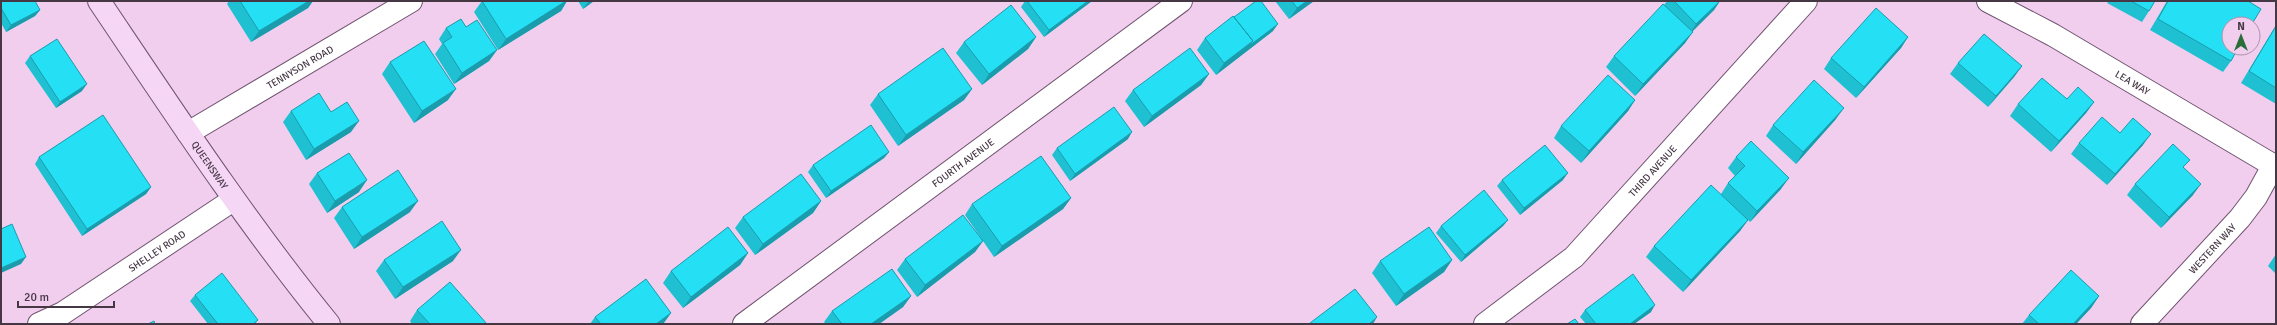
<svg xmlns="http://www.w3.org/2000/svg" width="2277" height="325" font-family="Signika,sans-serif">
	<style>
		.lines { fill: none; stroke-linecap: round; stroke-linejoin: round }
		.street-casing { stroke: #70536f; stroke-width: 24 }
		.secondary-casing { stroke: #70536f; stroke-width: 24 }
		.street { stroke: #fff; stroke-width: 22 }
		.secondary { stroke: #f5d6f4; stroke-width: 22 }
		.wall { fill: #20c0d3 }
		.shaded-wall { fill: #1a9cac }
		.building { fill: #25dff5; stroke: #1a9cac }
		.labels { text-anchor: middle; stroke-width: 4; stroke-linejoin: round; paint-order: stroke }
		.street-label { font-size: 10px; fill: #453744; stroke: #f1ceee }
	</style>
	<rect width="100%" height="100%" fill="#f1ceee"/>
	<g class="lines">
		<g class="street-casing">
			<g id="street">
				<path id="s1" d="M 1988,1 L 2053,35 L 2276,167"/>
				<path id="s2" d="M 188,133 L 411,1"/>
				<path id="s3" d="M 39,324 L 63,313 L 233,200"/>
				<path id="s4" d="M 744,324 L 1181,1"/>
				<path id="s5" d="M 1485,324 L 1574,257 L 1806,1"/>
				<path id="s6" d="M 2142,324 L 2240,218 L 2256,197 L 2273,166"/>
			</g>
		</g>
		<g class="secondary-casing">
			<g id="secondary">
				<path id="s7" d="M 99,1 C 173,111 245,221 329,324"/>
			</g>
		</g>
		<use href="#street" class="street"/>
		<use href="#secondary" class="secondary"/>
	</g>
	<path class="wall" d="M 1,1 L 40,10 L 35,16 L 6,32 L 1,23 Z
		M 229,1 L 313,1 L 308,8 L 251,42 L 227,4 Z
		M 482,1 L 567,1 L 561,11 L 498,50 L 474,12 Z
		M 578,1 L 594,1 L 583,9 Z
		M 1025,1 L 1092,1 L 1044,37 L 1021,7 Z
		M 1275,1 L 1314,1 L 1289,19 Z
		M 1667,1 L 1720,1 L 1714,10 L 1692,31 L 1685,43 L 1635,96 L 1606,67 L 1614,56 L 1664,5 Z
		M 2109,1 L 2155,1 L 2149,11 L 2142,22 L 2107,3 Z
		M 2167,1 L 2248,1 L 2231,61 L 2223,72 L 2150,30 Z
		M 1234,17 L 1273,31 L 1216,75 L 1197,50 L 1205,38 Z
		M 2276,25 L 2276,104 L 2241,83 Z
		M 466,27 L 497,50 L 489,61 L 454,84 L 435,54 L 442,44 L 439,39 L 446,28 Z
		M 1036,37 L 1028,49 L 982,85 L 956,53 L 964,42 Z
		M 1908,37 L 1901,48 L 1856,98 L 1824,69 L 1831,58 Z
		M 30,56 L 82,91 L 56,108 L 25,63 Z
		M 390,62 L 448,100 L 414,123 L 382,74 Z
		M 1958,63 L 2022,66 L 2014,77 L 1988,107 L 1950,74 Z
		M 1209,74 L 1201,85 L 1144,127 L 1125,101 L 1133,90 Z
		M 972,89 L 964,100 L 898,146 L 870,105 L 878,94 Z
		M 2067,99 L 2094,102 L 2086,113 L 2051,152 L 2010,116 L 2018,104 Z
		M 1635,100 L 1628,111 L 1581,163 L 1554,138 L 1561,126 Z
		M 291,111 L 331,112 L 351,132 L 306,160 L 283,122 Z
		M 1836,119 L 1796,164 L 1766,136 L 1773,125 Z
		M 2120,133 L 2143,145 L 2107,185 L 2071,154 L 2079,143 Z
		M 1128,139 L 1070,181 L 1052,155 L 1057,148 Z
		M 889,152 L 884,158 L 826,198 L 808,172 L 813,165 Z
		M 39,157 L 151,187 L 146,194 L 82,236 L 35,164 Z
		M 1736,157 L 1781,189 L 1750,222 L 1748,220 L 1740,231 L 1683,292 L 1646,257 L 1654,246 L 1721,194 L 1728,183 L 1735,176 L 1728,168 Z
		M 2184,168 L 2193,195 L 2161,228 L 2127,195 L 2135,184 Z
		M 317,173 L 359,192 L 327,213 L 309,184 Z
		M 1502,180 L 1563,180 L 1520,215 L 1497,186 Z
		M 1071,198 L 1063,209 L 994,257 L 983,241 L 975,252 L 917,297 L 897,270 L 905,259 L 981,238 L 965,215 L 972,204 Z
		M 821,201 L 813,213 L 755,255 L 735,228 L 743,217 Z
		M 342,207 L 410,212 L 354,249 L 334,218 Z
		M 1508,220 L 1503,226 L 1461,262 L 1436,233 L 1441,226 Z
		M 748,253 L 740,265 L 683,308 L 663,283 L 671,271 Z
		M 2276,254 L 2276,274 L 2268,266 Z
		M 384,260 L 453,261 L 395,299 L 376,271 Z
		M 1452,260 L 1444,272 L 1396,306 L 1372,273 L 1380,261 Z
		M 195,295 L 258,320 L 255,324 L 208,324 L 190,301 Z
		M 911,296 L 903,307 L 879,324 L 826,324 L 824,322 L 832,311 Z
		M 2099,296 L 2091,308 L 2076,324 L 2022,324 L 2029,315 Z
		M 417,310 L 487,324 L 412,324 L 410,321 Z
		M 1585,310 L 1651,312 L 1634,324 L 1586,324 L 1580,317 Z
		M 671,313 L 663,324 L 590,324 L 595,317 Z"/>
	<path class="shaded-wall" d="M 309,1 L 313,1 L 308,8 L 251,42 L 259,31 Z
		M 566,1 L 567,1 L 561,11 L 498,50 L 506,39 Z
		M 589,1 L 594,1 L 583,9 Z
		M 1088,1 L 1092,1 L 1044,37 L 1049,30 Z
		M 1307,1 L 1314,1 L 1289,19 L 1297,8 Z
		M 1720,1 L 1714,10 L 1689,35 L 1696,24 Z
		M 40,10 L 35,16 L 6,32 L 11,25 Z
		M 1278,24 L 1273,31 L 1216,75 L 1224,63 L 1253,41 Z
		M 1693,32 L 1685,43 L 1635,96 L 1643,84 Z
		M 1036,37 L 1028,49 L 982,85 L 989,74 Z
		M 1908,37 L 1901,48 L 1856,98 L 1864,87 Z
		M 497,50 L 489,61 L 454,84 L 462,73 Z
		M 2022,66 L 2014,77 L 1988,107 L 1996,96 Z
		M 1209,74 L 1201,85 L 1144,127 L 1152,116 Z
		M 87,84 L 82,91 L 56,108 L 60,102 Z
		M 456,89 L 448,100 L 414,123 L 422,111 Z
		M 972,89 L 964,100 L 898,146 L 906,135 Z
		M 1635,100 L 1628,111 L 1581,163 L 1589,151 Z
		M 2094,102 L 2086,113 L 2051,152 L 2059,141 Z
		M 1844,108 L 1836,119 L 1796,164 L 1803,152 Z
		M 359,121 L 351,132 L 306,160 L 314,149 Z
		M 1132,132 L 1128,139 L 1070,181 L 1075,174 Z
		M 2151,134 L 2143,145 L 2107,185 L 2115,174 Z
		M 889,152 L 884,158 L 826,198 L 831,191 Z
		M 1568,173 L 1563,180 L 1520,215 L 1524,208 Z
		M 1789,178 L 1781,189 L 1750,222 L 1757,211 Z
		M 367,180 L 359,192 L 327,213 L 335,201 Z
		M 2201,184 L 2193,195 L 2161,228 L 2169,217 Z
		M 151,187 L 146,194 L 82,236 L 87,229 Z
		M 1071,198 L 1063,209 L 994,257 L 1002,246 Z
		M 418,201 L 410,212 L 354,249 L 362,237 Z
		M 821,201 L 813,213 L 755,255 L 763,244 Z
		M 1508,220 L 1503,226 L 1461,262 L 1465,255 Z
		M 1748,220 L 1740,231 L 1683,292 L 1691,280 Z
		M 983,241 L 975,252 L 917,297 L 925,285 Z
		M 461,250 L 453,261 L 395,299 L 403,287 Z
		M 748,253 L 740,265 L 683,308 L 691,297 Z
		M 26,257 L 21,264 L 1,273 L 1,268 Z
		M 1452,260 L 1444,272 L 1396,306 L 1404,294 Z
		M 911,296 L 903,307 L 879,324 L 871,324 Z
		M 2099,296 L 2091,308 L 2076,324 L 2073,324 Z
		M 1655,305 L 1651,312 L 1634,324 L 1630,324 Z
		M 671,313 L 663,324 L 656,324 Z
		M 1377,317 L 1373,324 L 1369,324 Z"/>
	<path class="building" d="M 1,1 L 35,1 L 40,10 L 11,25 L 1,8 Z
		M 240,1 L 309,1 L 259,31 Z
		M 482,1 L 566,1 L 506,39 Z
		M 1027,1 L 1088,1 L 1049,30 Z
		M 1256,1 L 1261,1 L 1278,24 L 1249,46 L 1253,41 L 1234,17 Z
		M 1292,1 L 1307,1 L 1297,8 Z
		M 1674,1 L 1720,1 L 1696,24 Z
		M 2131,1 L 2155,1 L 2149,11 Z
		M 2168,1 L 2248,1 L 2261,9 L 2252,24 L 2229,24 L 2229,48 L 2238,48 L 2231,61 L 2158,19 Z
		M 1663,4 L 1693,32 L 1643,84 L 1614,56 Z
		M 1011,5 L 1036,37 L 989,74 L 964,42 Z
		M 1876,8 L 1908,37 L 1864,87 L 1831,58 Z
		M 1233,16 L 1253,41 L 1224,63 L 1205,38 Z
		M 461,19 L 466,27 L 477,20 L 497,50 L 462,73 L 443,43 L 452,37 L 446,28 Z
		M 2276,26 L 2276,88 L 2249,71 Z
		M 1984,34 L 2022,66 L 1996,96 L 1958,63 Z
		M 57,39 L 87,84 L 60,102 L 30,56 Z
		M 424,41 L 456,89 L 422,111 L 390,62 Z
		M 943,48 L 972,89 L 906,135 L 878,94 Z
		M 1190,48 L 1209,74 L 1152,116 L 1133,90 Z
		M 1608,75 L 1635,100 L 1589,151 L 1561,126 Z
		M 2042,78 L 2067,99 L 2078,87 L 2094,102 L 2059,141 L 2018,104 Z
		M 1814,80 L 1844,108 L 1803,152 L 1773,125 Z
		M 319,93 L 331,112 L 347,102 L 359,121 L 314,149 L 291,111 Z
		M 1114,107 L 1132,132 L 1075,174 L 1057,148 Z
		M 103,115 L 151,187 L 87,229 L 39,157 Z
		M 2102,117 L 2120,133 L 2133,118 L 2151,134 L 2115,174 L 2079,143 Z
		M 871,125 L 889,152 L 831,191 L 813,165 Z
		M 1751,141 L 1789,178 L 1757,211 L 1728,183 L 1745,166 L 1736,157 Z
		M 2173,144 L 2190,160 L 2183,167 L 2201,184 L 2169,217 L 2135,184 Z
		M 1545,145 L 1568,173 L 1524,208 L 1502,180 Z
		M 349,153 L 367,180 L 335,201 L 317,173 Z
		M 1041,156 L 1071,198 L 1002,246 L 972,204 Z
		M 398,170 L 418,201 L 362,237 L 342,207 Z
		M 801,174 L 821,201 L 763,244 L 743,217 Z
		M 1711,185 L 1748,220 L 1691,280 L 1654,246 Z
		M 1484,190 L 1508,220 L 1465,255 L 1441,226 Z
		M 963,215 L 983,241 L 925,285 L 905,259 Z
		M 442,221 L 461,250 L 403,287 L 384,260 Z
		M 12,224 L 26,257 L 1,268 L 1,229 Z
		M 728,227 L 748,253 L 691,297 L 671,271 Z
		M 1429,227 L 1452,260 L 1404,294 L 1380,261 Z
		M 892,269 L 911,296 L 871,324 L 842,324 L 832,311 Z
		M 2071,270 L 2099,296 L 2073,324 L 2039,324 L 2029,315 Z
		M 222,273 L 258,320 L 253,324 L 218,324 L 195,295 Z
		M 1633,274 L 1655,305 L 1630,324 L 1596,324 L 1585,310 Z
		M 646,279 L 671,313 L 656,324 L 601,324 L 595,317 Z
		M 450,282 L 487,324 L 430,324 L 417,310 Z
		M 1355,289 L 1377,317 L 1369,324 L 1311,324 L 1310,323 Z
		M 1575,319 L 1579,324 L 1567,324 Z
		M 154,321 L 155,324 L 148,324 Z"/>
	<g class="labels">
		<g class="street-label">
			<text dy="4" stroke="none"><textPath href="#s2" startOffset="130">TENNYSON ROAD</textPath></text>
			<text dy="4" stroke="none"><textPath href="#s1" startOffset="166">LEA WAY</textPath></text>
			<text dy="4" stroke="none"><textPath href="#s4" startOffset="272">FOURTH AVENUE</textPath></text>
			<text dy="4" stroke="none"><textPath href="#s7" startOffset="198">QUEENSWAY</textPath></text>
			<text dy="4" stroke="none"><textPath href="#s5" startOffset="228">THIRD AVENUE</textPath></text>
			<text dy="4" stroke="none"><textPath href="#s6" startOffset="103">WESTERN WAY</textPath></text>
			<text dy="4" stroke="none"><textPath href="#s3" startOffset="139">SHELLEY ROAD</textPath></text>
		</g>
	</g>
	<rect width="2277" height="325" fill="none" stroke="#453744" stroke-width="4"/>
	<g transform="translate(2241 36)"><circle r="19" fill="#f1ceee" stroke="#ac92aa"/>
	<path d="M0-3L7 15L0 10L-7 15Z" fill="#296d38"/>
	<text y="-6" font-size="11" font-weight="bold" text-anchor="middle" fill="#453744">N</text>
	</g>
	<path d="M18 301v6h96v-6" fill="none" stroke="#453744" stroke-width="2"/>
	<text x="24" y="301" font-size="12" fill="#453744" stroke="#f1ceee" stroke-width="3" paint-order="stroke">20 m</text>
</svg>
